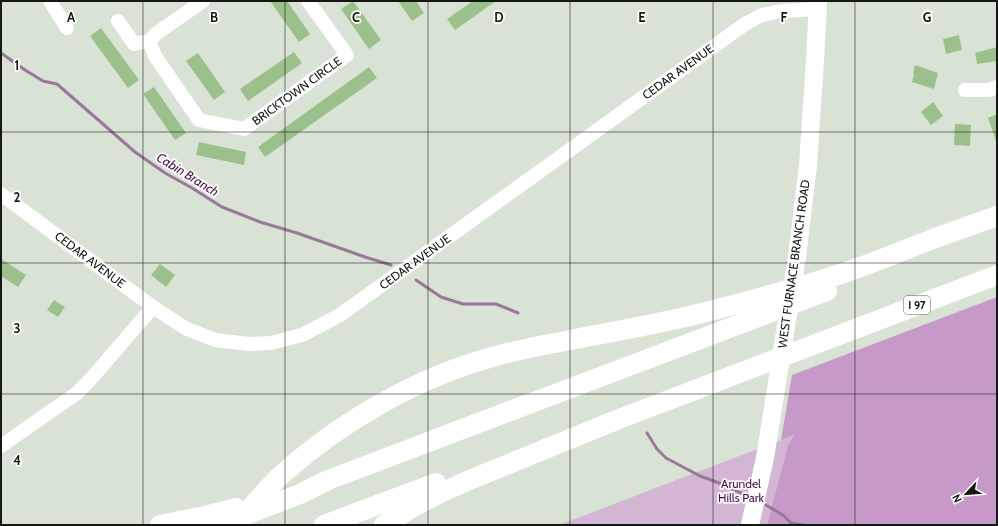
<svg xmlns="http://www.w3.org/2000/svg" width="998" height="526" font-family="Cabin,sans-serif">
	<style>
		.green { fill: #d2b6d3 }
		.forest { fill: #c699c8 }
		.lines { fill: none; stroke-linecap: round; stroke-linejoin: round }
		.stream { stroke: #987999; stroke-width: 3 }
		.building { fill: #9cc08b }
		.minor { stroke: #fff; stroke-width: 14 }
		.major { stroke: #fff; stroke-width: 18 }
		.highway { stroke: #fff; stroke-width: 20 }
		.grid { fill: none; stroke: #141813; stroke-width: 1; stroke-opacity: 0.55 }
		.labels { text-anchor: middle; stroke-width: 3.5; stroke-linejoin: round; paint-order: stroke }
		.shield { fill: #fff; stroke: #5a5d5a; stroke-width: 1 }
		.shield-label { font-size: 11px; font-weight: bold; fill: #141813 }
		.street-label { font-size: 12px; fill: #141813; stroke: #fff }
		.park-label { font-size: 12px; fill: #450f4a; stroke: #fff }
		.water-label { font-size: 13px; font-style: italic; fill: #48124d; stroke: #fff }
		.grid-label { font-size: 13px; text-anchor: middle; font-weight: bold; fill: #141813; stroke: #fff; stroke-width: 3.5; stroke-linejoin: round; paint-order: stroke }
	</style>
	<rect width="100%" height="100%" fill="#d9e3d5"/>
	<path class="green" d="M 794,435 L 788,445 L 767,525 L 559,525 Z"/>
	<path class="forest" d="M 997,297 L 997,525 L 767,525 L 788,445 L 794,435 L 781,440 L 792,375 Z"/>
	<g class="lines">
		<path class="stream" d="M 1,53 L 25,70 L 43,81 L 57,84 L 135,152 L 165,173 L 192,188 L 222,207 L 260,222 L 297,233 L 365,257 L 391,265
			M 416,280 L 441,297 L 463,304 L 496,304 L 518,313
			M 647,433 L 657,449 L 666,458 L 700,476 L 722,484 L 745,495
			M 766,505 L 783,515 L 791,523 L 803,525"/>
	</g>
	<path class="building" d="M 270,1 L 287,1 L 310,34 L 299,42 Z
		M 353,1 L 381,40 L 369,49 L 341,9 Z
		M 398,1 L 416,1 L 424,13 L 412,21 Z
		M 473,1 L 496,1 L 455,30 L 447,19 Z
		M 101,28 L 139,80 L 128,88 L 90,36 Z
		M 959,35 L 962,50 L 946,54 L 943,39 Z
		M 997,47 L 997,61 L 977,64 L 975,53 Z
		M 294,52 L 302,63 L 248,101 L 240,89 Z
		M 198,53 L 225,92 L 214,100 L 186,61 Z
		M 915,65 L 938,73 L 934,89 L 912,82 L 914,74 L 913,74 Z
		M 369,67 L 377,78 L 265,157 L 258,147 Z
		M 154,87 L 186,133 L 175,140 L 143,94 Z
		M 933,102 L 943,116 L 931,125 L 921,112 Z
		M 997,114 L 997,141 L 996,141 L 988,118 Z
		M 955,124 L 971,125 L 970,146 L 954,145 Z
		M 199,142 L 246,152 L 244,165 L 196,155 Z
		M 1,259 L 26,275 L 18,287 L 1,276 Z
		M 160,264 L 175,275 L 166,287 L 151,275 Z
		M 54,300 L 65,307 L 58,317 L 47,310 Z"/>
	<g class="lines">
		<path class="minor" d="M 50,1 L 67,28
			M 203,1 L 157,33 L 149,41 L 155,56 L 199,120 L 244,129 L 347,55 L 308,1
			M 118,21 L 134,44 L 149,41
			M 965,90 L 989,90 L 997,87
			M 1,194 L 153,307 L 185,328 L 215,340 L 249,344 L 271,343 L 302,335 L 340,315 L 745,24 L 762,15 L 781,11 L 818,9
			M 1,446 L 77,393 L 90,380 L 153,307"/>
		<path class="major" d="M 750,525 L 765,458 L 797,257 L 808,165 L 815,61 L 818,1"/>
		<path class="highway" d="M 160,525 L 205,516 L 236,508
			M 219,525 L 300,494 L 328,480 L 827,291
			M 236,525 C 250,509 263,493 278,478 C 338,423 417,377 496,356 C 520,349 545,345 570,340 C 617,331 664,323 710,311 C 759,298 808,286 855,269 C 880,260 905,250 930,240 C 952,232 975,224 997,216
			M 324,525 L 436,483
			M 384,525 L 410,509 L 434,496 L 467,481 L 619,419 L 755,367 L 997,275"/>
	</g>
	<path class="grid" d="M 143,1 L 143,525M 285,1 L 285,525M 428,1 L 428,525M 570,1 L 570,525M 713,1 L 713,525M 855,1 L 855,525M 1,132 L 997,132M 1,263 L 997,263M 1,394 L 997,394"/>
	<g class="labels">
		<rect class="shield" x="904" y="296" width="26" height="18" rx="3"/>
		<g class="shield-label">
			<text x="917" y="309">I 97</text>
		</g>
		<g class="street-label">
			<text transform="translate(678 72) rotate(-36)" y="4">CEDAR AVENUE</text>
			<text transform="translate(297 91) rotate(-36)" y="4">BRICKTOWN CIRCLE</text>
			<text transform="translate(90 260) rotate(37)" y="4">CEDAR AVENUE</text>
			<text transform="translate(415 262) rotate(-36)" y="4">CEDAR AVENUE</text>
			<text transform="translate(794 264) rotate(-82)" y="4">WEST FURNACE BRANCH ROAD</text>
		</g>
		<g class="park-label">
			<text x="741" y="488">Arundel<tspan x="741" dy="14">Hills Park</tspan></text>
		</g>
		<g class="water-label">
			<text transform="translate(188 174) rotate(32)" y="5">Cabin Branch</text>
		</g>
	</g>
	<g class="grid-label">
		<text x="71" y="22">A</text>
		<text x="214" y="22">B</text>
		<text x="356" y="22">C</text>
		<text x="499" y="22">D</text>
		<text x="642" y="22">E</text>
		<text x="784" y="22">F</text>
		<text x="927" y="22">G</text>
		<text x="17" y="70">1</text>
		<text x="17" y="202">2</text>
		<text x="17" y="333">3</text>
		<text x="17" y="465">4</text>
	</g>
	<rect width="998" height="526" fill="none" stroke="#141813" stroke-width="4"/>
	<g transform="translate(966 494) rotate(244)" stroke="#ffffff" stroke-width="3" paint-order="stroke">
	<path d="M0-3L7 15L0 10L-7 15Z" fill="#141813"/>
	<text y="-6" font-size="11" font-weight="bold" text-anchor="middle" fill="#141813">N</text>
	</g>
</svg>
